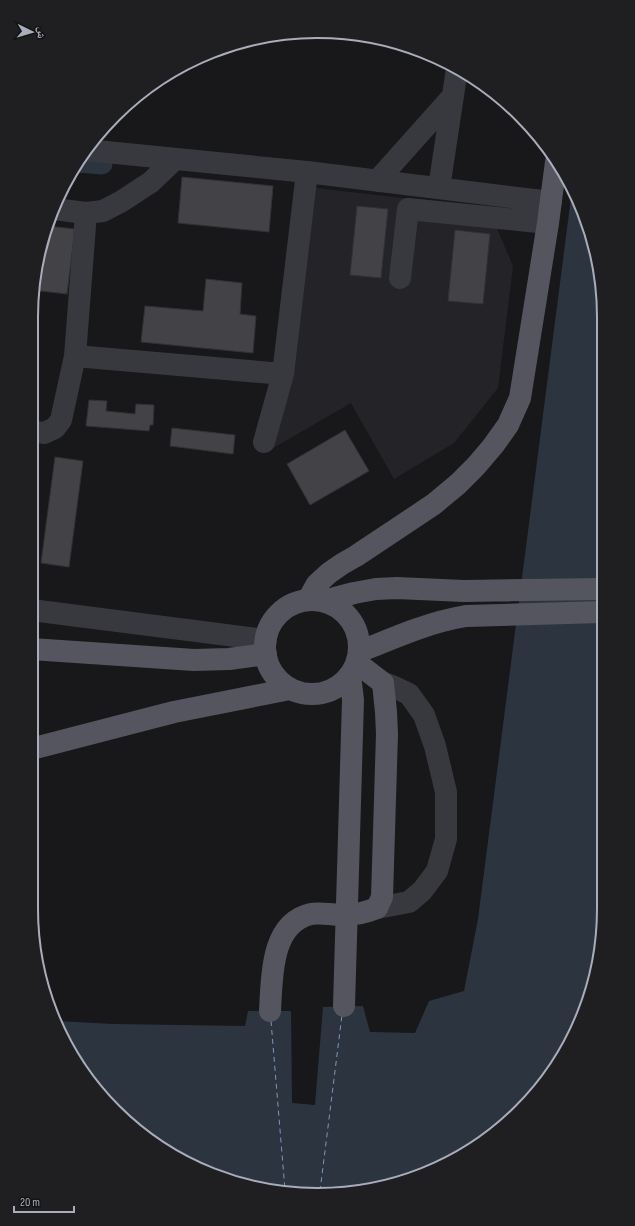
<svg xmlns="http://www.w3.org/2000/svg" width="635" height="1226" font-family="'Sofia Sans Condensed','Noto Naskh Arabic',sans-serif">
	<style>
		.built { fill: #242327 }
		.water { fill: #2c353f }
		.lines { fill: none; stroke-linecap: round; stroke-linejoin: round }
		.canal { stroke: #2c353f; stroke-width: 21 }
		.ferry { stroke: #7d97b9; stroke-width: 1; stroke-dasharray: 5 4; stroke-linecap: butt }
		.building { fill: #424247; stroke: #323136 }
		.minor { stroke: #38393f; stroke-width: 22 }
		.major { stroke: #54555f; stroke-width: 22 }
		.rim { fill: none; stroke: #a9adbb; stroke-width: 2 }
	</style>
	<rect width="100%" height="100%" fill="#18181a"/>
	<path class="built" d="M 316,188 L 498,209 L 495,224 L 513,266 L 498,388 L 454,443 L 394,479 L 351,403 L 268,451 L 299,330 Z"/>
	<path class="water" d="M 572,190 L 582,208 L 602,280 L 603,927 L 594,982 L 575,1035 L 520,1111 L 444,1166 L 355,1193 L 261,1189 L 208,1173 L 159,1147 L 90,1083 L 57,1021 L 113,1024 L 245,1026 L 248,1011 L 291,1011 L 292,1103 L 315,1105 L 323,1007 L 363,1006 L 370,1032 L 415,1033 L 429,1001 L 464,991 L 478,919 Z"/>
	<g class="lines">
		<path class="canal" d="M 79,162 L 102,164"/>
		<path class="ferry" d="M 271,1021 L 285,1190
			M 320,1191 L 342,1015"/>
	</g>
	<path class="building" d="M 182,177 L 273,186 L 269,232 L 178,223 Z
		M 357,206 L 388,209 L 381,278 L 350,275 Z
		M 47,226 L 75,229 L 67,294 L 33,290 L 41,244 Z
		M 455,230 L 490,234 L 483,304 L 448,301 Z
		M 206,279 L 242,283 L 240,314 L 256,316 L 253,353 L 141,342 L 145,306 L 203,311 Z
		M 89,400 L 107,401 L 106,411 L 135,414 L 136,404 L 154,405 L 153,425 L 150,425 L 149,431 L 86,426 Z
		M 172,428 L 235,435 L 233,454 L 170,446 Z
		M 345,430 L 369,471 L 310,505 L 287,464 Z
		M 55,457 L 83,461 L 69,567 L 41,563 Z"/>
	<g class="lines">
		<path class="minor" d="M 86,150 L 307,172 L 551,202
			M 377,181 L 452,97
			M 439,188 L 457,69
			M 54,209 L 86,213 L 103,211 L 122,201 L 151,182 L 175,159
			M 400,278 L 408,209 L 548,223
			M 75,356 L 86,213
			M 31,431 L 44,433 L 55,428 L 61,420 L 75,356 L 283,374 L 307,172
			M 264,442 L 283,374
			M 31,610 L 266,640
			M 377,908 L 409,902 L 422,891 L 437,871 L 446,839 L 446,792 L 435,746 L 424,715 L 409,694 L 392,686 L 383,683"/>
		<path class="major" d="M 308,600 L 317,584 L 329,573 L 342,564 L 356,556 L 434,504 L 458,484 L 476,466 L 493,446 L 508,425 L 520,398 L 548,223 L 556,162
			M265 647a47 47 0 1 1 94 0a47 47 0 1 1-94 0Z
			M 324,601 L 354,593 L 376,589 L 397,588 L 464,591 L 602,589
			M 31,649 L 194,660 L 229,659 L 266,654
			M 359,652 C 393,638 429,622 466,616 L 602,612
			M 31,749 L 174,712 L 290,689
			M 344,1006 L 353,700 L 350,675
			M 270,1011 C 272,979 270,923 311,914 C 320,912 334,915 344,915 C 356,915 367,912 377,908 L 382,897 L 387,734 L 386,712 L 383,683 L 357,663"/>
	</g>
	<path d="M0 0H635V1226H0ZM317 38H318A279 279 0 0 1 597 317V909A279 279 0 0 1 318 1188H317A279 279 0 0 1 38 909V317A279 279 0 0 1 317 38Z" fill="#1f1f22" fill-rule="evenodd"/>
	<path class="rim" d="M317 38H318A279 279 0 0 1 597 317V909A279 279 0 0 1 318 1188H317A279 279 0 0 1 38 909V317A279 279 0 0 1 317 38Z"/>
	<g transform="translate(32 32) rotate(95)" stroke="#131315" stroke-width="3" paint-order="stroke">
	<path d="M0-3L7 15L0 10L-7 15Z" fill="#a9adbb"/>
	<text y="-6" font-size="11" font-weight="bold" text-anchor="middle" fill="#a9adbb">ش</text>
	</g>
	<path d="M14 1206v6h60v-6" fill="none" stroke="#a9adbb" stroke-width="2"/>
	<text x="20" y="1206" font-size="12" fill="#a9adbb" stroke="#131315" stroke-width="3" paint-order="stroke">20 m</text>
</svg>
